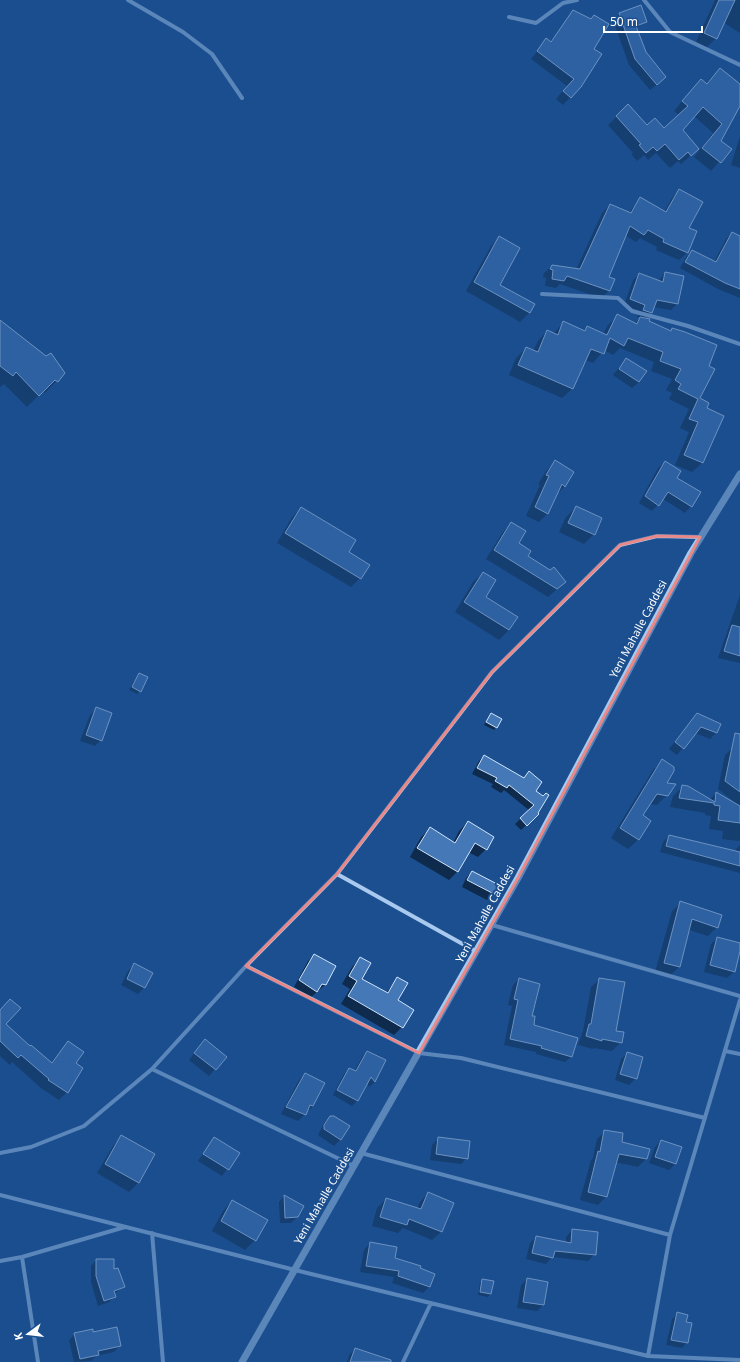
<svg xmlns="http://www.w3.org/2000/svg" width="740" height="1362" font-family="'Noto Sans',sans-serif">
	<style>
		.shadow { fill: #0007 }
		.building { fill: #4478b7; stroke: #cfe3fa }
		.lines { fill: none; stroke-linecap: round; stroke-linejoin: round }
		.minor { stroke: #a9c9ee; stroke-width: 4 }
		.tertiary { stroke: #a9c9ee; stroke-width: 7 }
		.marked { fill: none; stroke: #e88989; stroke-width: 3; stroke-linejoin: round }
		.labels { text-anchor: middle; stroke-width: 4; stroke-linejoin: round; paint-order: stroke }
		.street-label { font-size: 11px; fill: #fff; stroke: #1b4f8f }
	</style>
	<rect width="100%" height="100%" fill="#1b4f8f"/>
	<path class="shadow" d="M 715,0 L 740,0 L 740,33 L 723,22 L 716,38 L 707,47 L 696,42 Z
		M 574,12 L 593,49 L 581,86 L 563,105 L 556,99 L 567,86 L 531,59 L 546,40 L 550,42 Z
		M 619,14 L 646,21 L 636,29 L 659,83 L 650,90 L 629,65 L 613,20 Z
		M 720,69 L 737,84 L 740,81 L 740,104 L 720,141 L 730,149 L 711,171 L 694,157 L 713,133 L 694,116 L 682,131 L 698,149 L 681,164 L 678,161 L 670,168 L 656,153 L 648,160 L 644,155 L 637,161 L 631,154 L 633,153 L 608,125 L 617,116 L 647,127 L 664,129 L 679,115 L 674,111 L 692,89 L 701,80 L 706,84 Z
		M 740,136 L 740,168 L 731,165 Z
		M 679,190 L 687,228 L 696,232 L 687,253 L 679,260 L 656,250 L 657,247 L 640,238 L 636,242 L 625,235 L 607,278 L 613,280 L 609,291 L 601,298 L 560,284 L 556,288 L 545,286 L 546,278 L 543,277 L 544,273 L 552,266 L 576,270 L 602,213 L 610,205 L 629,213 L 640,198 L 664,212 L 672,198 Z
		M 732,233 L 740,238 L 740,298 L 718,289 L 680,268 L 686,257 L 692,251 L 714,262 L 726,239 Z
		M 500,237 L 499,285 L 534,304 L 529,313 L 520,322 L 466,291 L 491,246 Z
		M 665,273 L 683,276 L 677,304 L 671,310 L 653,307 L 651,312 L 644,319 L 670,332 L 672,330 L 698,399 L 705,409 L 722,416 L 702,463 L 692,472 L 675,465 L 689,432 L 680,428 L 689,409 L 669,399 L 672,393 L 666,390 L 672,379 L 651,371 L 654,362 L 620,348 L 613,355 L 604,350 L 593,363 L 585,360 L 572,389 L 562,398 L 509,375 L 516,358 L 526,348 L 533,351 L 538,341 L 547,331 L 553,334 L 564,322 L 583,331 L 587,327 L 603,334 L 608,325 L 618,316 L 634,324 L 641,317 L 637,317 L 639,311 L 624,305 L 633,280 L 640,274 L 658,281 Z
		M 0,321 L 64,373 L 45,393 L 43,391 L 27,407 L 4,384 L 0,387 Z
		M 626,359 L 639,382 L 632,388 L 613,375 Z
		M 555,462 L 565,486 L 556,495 L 548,513 L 539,522 L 526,516 L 540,485 L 538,484 L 546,471 Z
		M 665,462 L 691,506 L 685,513 L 663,499 L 652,511 L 639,503 L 658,468 Z
		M 576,507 L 594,534 L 584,544 L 559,532 L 566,517 Z
		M 301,508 L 348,552 L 360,578 L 351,587 L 277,543 L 292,517 Z
		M 511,523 L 518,544 L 526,557 L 565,582 L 548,597 L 486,559 L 503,532 Z
		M 483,573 L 484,597 L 516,618 L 509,630 L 499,640 L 455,612 L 473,582 Z
		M 740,595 L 740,663 L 718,658 Z
		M 139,674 L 140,691 L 137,694 L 129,690 Z
		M 97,709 L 101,740 L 95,746 L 80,741 L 90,715 Z
		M 491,714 L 496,727 L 494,730 L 484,725 Z
		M 697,714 L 720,724 L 716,733 L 710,739 L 695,733 L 677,755 L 669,749 Z
		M 740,746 L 740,840 L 738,841 L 722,839 L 723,831 L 709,829 L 711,816 L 705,815 L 705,813 L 670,807 L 673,796 L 683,786 L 709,800 L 716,793 L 732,802 L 733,801 L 718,789 L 725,755 L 733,747 Z
		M 484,756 L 523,779 L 534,791 L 538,814 L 521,830 L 515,824 L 529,810 L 504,790 L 501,793 L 491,787 L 493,784 L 472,774 L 479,761 Z
		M 662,761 L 667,795 L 657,805 L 650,804 L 642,816 L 650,821 L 638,840 L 628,849 L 611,838 L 653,770 Z
		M 468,822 L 486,849 L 478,857 L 468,852 L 457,872 L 449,880 L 410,857 L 421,837 L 430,829 L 453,843 L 459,831 Z
		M 669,836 L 733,852 L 740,845 L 740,873 L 660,852 L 663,842 Z
		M 472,872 L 493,894 L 487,900 L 462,887 L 466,878 Z
		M 681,902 L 717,927 L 708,936 L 689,930 L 679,967 L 670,976 L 655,972 L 672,911 Z
		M 718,938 L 740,944 L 734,972 L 727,978 L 704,972 L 711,944 Z
		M 314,955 L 335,967 L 325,985 L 311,997 L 294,987 L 308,961 Z
		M 360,959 L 361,979 L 386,993 L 398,978 L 396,1000 L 402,1027 L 394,1035 L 341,1004 L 350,989 L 342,984 L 352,967 Z
		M 135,964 L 152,973 L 144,988 L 138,994 L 121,985 L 128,971 Z
		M 519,979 L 532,1026 L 572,1056 L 565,1062 L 536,1054 L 536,1052 L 504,1045 L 512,1006 L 508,1005 L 513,985 Z
		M 600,979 L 615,1032 L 621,1042 L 612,1051 L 594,1048 L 593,1049 L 578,1045 L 583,1031 L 591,987 Z
		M 0,1011 L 5,1025 L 29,1048 L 51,1063 L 68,1042 L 75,1064 L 81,1068 L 67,1092 L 59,1100 L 41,1088 L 12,1062 L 10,1065 L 0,1056 Z
		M 199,1047 L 225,1057 L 209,1076 L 189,1060 Z
		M 367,1052 L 385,1060 L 375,1082 L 369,1087 L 367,1083 L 358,1100 L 352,1106 L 333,1095 L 344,1074 L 349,1069 L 354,1072 L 362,1057 Z
		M 627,1053 L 636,1078 L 629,1085 L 615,1080 L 621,1059 Z
		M 305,1074 L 313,1106 L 298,1121 L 281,1114 L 299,1080 Z
		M 330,1117 L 340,1140 L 334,1146 L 318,1135 L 324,1123 Z
		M 605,1131 L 646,1159 L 638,1167 L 615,1162 L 606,1197 L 598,1205 L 580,1200 L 591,1160 L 593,1158 L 597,1139 Z
		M 122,1136 L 154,1155 L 138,1183 L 129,1192 L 97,1173 L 113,1146 Z
		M 214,1138 L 238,1153 L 222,1176 L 198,1161 Z
		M 439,1138 L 467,1158 L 461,1164 L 430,1160 L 432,1145 Z
		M 661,1141 L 681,1148 L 675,1164 L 669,1170 L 649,1163 L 655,1147 Z
		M 428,1193 L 452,1203 L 441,1232 L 432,1240 L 403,1228 L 398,1233 L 372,1226 L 377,1208 L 386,1199 L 417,1209 L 420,1202 Z
		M 284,1196 L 297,1217 L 291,1223 L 280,1223 L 279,1202 Z
		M 232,1201 L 255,1240 L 245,1250 L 212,1231 L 223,1211 Z
		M 572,1230 L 595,1254 L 588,1261 L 552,1257 L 546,1264 L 526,1259 L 530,1243 L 536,1237 L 566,1243 L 566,1237 Z
		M 370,1243 L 394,1259 L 434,1274 L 429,1287 L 423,1293 L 392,1283 L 394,1277 L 360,1272 L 364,1250 Z
		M 96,1260 L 113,1271 L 123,1287 L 114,1294 L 115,1296 L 109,1302 L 98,1306 L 91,1282 L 91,1266 Z
		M 527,1279 L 543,1305 L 537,1311 L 517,1308 L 521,1285 Z
		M 483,1281 L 490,1294 L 488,1297 L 478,1295 L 480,1283 Z
		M 678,1313 L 685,1323 L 687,1342 L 682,1348 L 666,1345 L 672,1319 Z
		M 75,1334 L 93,1334 L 120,1345 L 114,1352 L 96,1356 L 91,1361 L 74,1362 L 69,1340 Z
		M 355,1349 L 372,1362 L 347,1362 L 349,1355 Z"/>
	<path class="building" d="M 719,0 L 735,0 L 717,39 L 704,33 Z
		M 641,5 L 647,22 L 636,26 L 646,52 L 666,77 L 657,85 L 635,59 L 619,13 Z
		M 573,10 L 591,19 L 594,15 L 609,24 L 594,49 L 602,54 L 581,87 L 571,98 L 563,91 L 574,79 L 537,51 L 546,38 L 551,42 Z
		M 720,68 L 740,84 L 740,106 L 721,141 L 732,149 L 721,163 L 702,148 L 722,124 L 703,107 L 683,130 L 699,149 L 691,156 L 688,152 L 679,160 L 665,144 L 657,151 L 653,147 L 646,153 L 639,145 L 641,144 L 616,116 L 628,104 L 647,125 L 655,118 L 664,128 L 688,106 L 682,101 L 701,79 L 707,84 Z
		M 679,189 L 703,202 L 689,228 L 697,231 L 688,253 L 663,242 L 664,239 L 648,230 L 644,235 L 630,226 L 609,277 L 615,279 L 610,291 L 567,276 L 564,281 L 552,279 L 553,270 L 550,269 L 552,265 L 580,269 L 610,204 L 631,213 L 640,197 L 666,212 Z
		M 732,232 L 740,236 L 740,289 L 725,283 L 685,262 L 692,250 L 716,262 Z
		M 499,236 L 520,248 L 500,285 L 535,304 L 530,313 L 474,282 Z
		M 665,272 L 684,276 L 678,304 L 657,300 L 652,313 L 643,310 L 645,305 L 630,299 L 639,273 L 663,282 Z
		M 617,314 L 637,324 L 640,317 L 650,319 L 649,321 L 671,331 L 672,328 L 685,332 L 717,345 L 709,366 L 715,369 L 700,398 L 709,403 L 707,408 L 724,416 L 703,463 L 684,455 L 698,422 L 689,419 L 698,399 L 678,389 L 681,384 L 675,380 L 681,369 L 660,361 L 663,352 L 628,338 L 624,346 L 610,338 L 604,354 L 591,349 L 573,389 L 518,365 L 526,347 L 538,352 L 547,330 L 558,335 L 563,321 L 585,331 L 587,326 L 607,335 Z
		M 0,320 L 46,356 L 51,353 L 65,373 L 58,382 L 55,380 L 39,396 L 16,372 L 13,376 L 0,366 Z
		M 626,358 L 647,371 L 639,382 L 619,369 Z
		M 555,460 L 574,472 L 565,487 L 562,484 L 548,514 L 535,507 L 549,476 L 546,475 Z
		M 665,461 L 681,471 L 677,478 L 701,492 L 692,507 L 668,492 L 659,506 L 645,496 Z
		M 576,506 L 602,518 L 595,535 L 568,523 Z
		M 301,507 L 356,540 L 349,552 L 370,565 L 361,579 L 285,533 Z
		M 511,522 L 526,531 L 519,543 L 531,551 L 528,556 L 550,570 L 554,567 L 566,582 L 557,589 L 494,550 Z
		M 483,572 L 496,580 L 486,597 L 518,617 L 509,630 L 464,602 Z
		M 732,625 L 740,627 L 740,656 L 724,651 Z
		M 139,673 L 148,677 L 141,692 L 132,687 Z
		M 96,707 L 112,713 L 102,741 L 86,735 Z
		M 491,713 L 502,719 L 497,728 L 486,722 Z
		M 697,713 L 721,724 L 717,733 L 701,727 L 684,749 L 675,742 Z
		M 735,733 L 740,734 L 740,792 L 725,781 Z
		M 484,755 L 524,778 L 529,771 L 542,782 L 536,791 L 543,796 L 546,793 L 549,795 L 538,813 L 539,814 L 527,826 L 520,818 L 534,805 L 509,785 L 507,788 L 495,781 L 497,778 L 477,768 Z
		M 662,759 L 674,767 L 674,771 L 667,783 L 676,784 L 668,796 L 657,794 L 643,815 L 651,821 L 639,840 L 620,828 Z
		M 682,785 L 688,786 L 715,802 L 716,792 L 740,806 L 740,823 L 718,820 L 720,806 L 714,805 L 714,803 L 679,798 Z
		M 468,821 L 494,837 L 487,850 L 475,843 L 458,872 L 417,848 L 430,827 L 455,843 Z
		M 669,835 L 740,852 L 740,866 L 666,846 Z
		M 472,871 L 499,885 L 494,894 L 467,880 Z
		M 680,901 L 722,915 L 718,928 L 692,919 L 680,967 L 664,963 Z
		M 717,937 L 740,943 L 740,951 L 735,972 L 710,965 Z
		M 314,954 L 336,966 L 326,985 L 322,984 L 317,992 L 299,980 Z
		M 360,957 L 371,963 L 362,979 L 388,993 L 397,977 L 408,983 L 398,1000 L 414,1010 L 403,1028 L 348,996 L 357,981 L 349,976 Z
		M 134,963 L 153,973 L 145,988 L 127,979 Z
		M 519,978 L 540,984 L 532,1016 L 535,1016 L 534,1025 L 578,1038 L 572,1057 L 541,1048 L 542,1046 L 510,1039 L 518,1000 L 514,999 Z
		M 599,978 L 625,982 L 616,1031 L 624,1032 L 622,1043 L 602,1039 L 602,1041 L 586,1036 L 589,1024 L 591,1024 Z
		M 10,999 L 21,1008 L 6,1024 L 30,1046 L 31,1045 L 52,1063 L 68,1041 L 84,1052 L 76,1063 L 83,1068 L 68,1093 L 48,1080 L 49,1079 L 21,1055 L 18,1058 L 0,1041 L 0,1010 Z
		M 205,1039 L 227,1057 L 216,1070 L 194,1053 Z
		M 367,1051 L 386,1060 L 375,1082 L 371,1077 L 358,1101 L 337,1090 L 349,1068 L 356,1071 Z
		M 627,1052 L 643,1057 L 637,1079 L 620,1074 Z
		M 305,1073 L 325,1083 L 313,1106 L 310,1105 L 306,1115 L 286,1107 Z
		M 330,1116 L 334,1116 L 350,1126 L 341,1140 L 324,1129 L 324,1125 Z
		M 604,1130 L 623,1133 L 622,1142 L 650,1149 L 647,1159 L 619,1154 L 607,1197 L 588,1192 L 598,1151 L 600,1152 Z
		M 121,1135 L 155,1154 L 139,1183 L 105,1164 Z
		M 214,1137 L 240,1153 L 229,1170 L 203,1154 Z
		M 438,1137 L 470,1141 L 468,1159 L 436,1154 Z
		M 661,1140 L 682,1147 L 676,1164 L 655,1157 Z
		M 428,1192 L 454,1203 L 442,1232 L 409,1219 L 407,1225 L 380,1217 L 386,1198 L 421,1209 Z
		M 284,1195 L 304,1206 L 298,1217 L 285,1218 Z
		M 232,1200 L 268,1220 L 256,1241 L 221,1221 Z
		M 572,1229 L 598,1232 L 596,1255 L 555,1251 L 553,1258 L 532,1253 L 536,1236 L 571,1243 Z
		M 370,1242 L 397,1247 L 395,1258 L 421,1266 L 420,1268 L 435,1274 L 430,1287 L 398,1276 L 399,1271 L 366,1266 Z
		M 96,1259 L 114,1259 L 114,1269 L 118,1268 L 125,1287 L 114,1291 L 116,1297 L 104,1301 L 96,1276 Z
		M 527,1278 L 548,1282 L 544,1305 L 523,1302 Z
		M 482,1279 L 494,1281 L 491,1294 L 480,1292 Z
		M 677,1312 L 688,1315 L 686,1322 L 692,1323 L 688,1343 L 671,1340 Z
		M 117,1327 L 121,1346 L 98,1351 L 99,1355 L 80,1359 L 74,1333 L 93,1329 L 93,1332 Z
		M 355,1348 L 391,1360 L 391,1362 L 350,1362 Z"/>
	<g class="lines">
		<path class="minor" d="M 128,0 L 183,32 L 212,54 L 242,98
			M 644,0 L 670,32 L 740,65
			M 509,17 L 536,23 L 563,3 L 577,0
			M 542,294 L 618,298 L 632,311 L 688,326 L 740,344
			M 337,874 L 477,952
			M 492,925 L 740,996
			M 246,966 L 419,1053 L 461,1058 L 705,1118
			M 725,1051 L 740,1054
			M 152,1069 L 354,1166
			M 0,1153 L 31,1147 L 84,1126 L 152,1069 L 246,966 L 337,874 L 492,672 L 620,545 L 657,536 L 700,537
			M 361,1153 L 670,1235
			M 0,1195 L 295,1270 L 648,1356 L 740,1360
			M 152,1233 L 163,1362
			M 22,1257 L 38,1362
			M 0,1261 L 22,1257 L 125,1227
			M 648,1356 L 670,1235 L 740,1000
			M 403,1362 L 431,1303"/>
		<path class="tertiary" d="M 242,1362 L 518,878 L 691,553 L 740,474"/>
	</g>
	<path d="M0 0H740V1362H0ZM 657,536 L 700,537 L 518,878 L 419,1053 L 246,966 L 337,874 L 492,672 L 620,545 Z" fill="#1b4f8f" fill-opacity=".55" fill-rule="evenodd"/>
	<path class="marked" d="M 657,536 L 700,537 L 518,878 L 419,1053 L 246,966 L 337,874 L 492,672 L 620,545 Z"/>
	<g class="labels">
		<g class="street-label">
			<text transform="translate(638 629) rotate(-62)" y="4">Yeni Mahalle Caddesi</text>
			<text transform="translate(485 914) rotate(-61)" y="4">Yeni Mahalle Caddesi</text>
			<text transform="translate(324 1196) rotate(-60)" y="4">Yeni Mahalle Caddesi</text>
		</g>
	</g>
	<g transform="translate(28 1334) rotate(255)" stroke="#1b4f8f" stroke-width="3" paint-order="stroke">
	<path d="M0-3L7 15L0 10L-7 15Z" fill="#ffffff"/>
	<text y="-6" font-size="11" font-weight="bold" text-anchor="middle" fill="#ffffff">K</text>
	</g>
	<path d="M604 26v6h98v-6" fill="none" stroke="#ffffff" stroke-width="2"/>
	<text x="610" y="26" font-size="12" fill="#ffffff" stroke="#1b4f8f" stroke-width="3" paint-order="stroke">50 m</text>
</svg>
